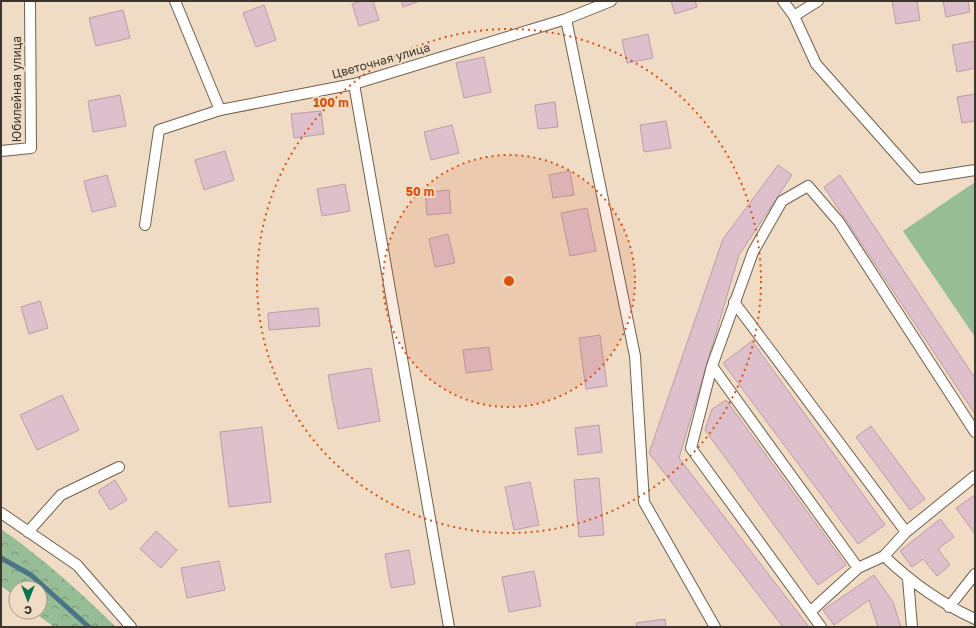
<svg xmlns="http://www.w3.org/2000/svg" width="976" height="628" font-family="'Golos Text',sans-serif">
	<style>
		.forest { fill: url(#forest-crowns) }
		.pitch { fill: #97bd96 }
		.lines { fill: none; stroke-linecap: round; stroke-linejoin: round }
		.stream { stroke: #4b7586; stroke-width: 5 }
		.building { fill: #dec0cc; stroke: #ba9da9 }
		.lane-casing { stroke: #71604c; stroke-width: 12 }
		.lane { stroke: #fff; stroke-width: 10 }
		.ring { fill: none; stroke: #d7550f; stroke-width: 2; stroke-dasharray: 2 4 }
		.labels { text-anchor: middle; stroke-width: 4; stroke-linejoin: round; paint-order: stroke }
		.street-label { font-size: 12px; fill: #3d352c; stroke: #f0dbc5 }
		.centre { fill: #d7550f; stroke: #f0dbc5; stroke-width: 2 }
		.ring-label { font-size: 12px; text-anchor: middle; font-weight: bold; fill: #d7550f; stroke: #f0dbc5; stroke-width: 4; stroke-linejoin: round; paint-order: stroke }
	</style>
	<defs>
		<pattern id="forest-crowns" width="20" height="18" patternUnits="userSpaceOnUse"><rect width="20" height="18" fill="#97bd96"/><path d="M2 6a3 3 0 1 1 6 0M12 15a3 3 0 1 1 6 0" fill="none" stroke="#7c9a7b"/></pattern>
	</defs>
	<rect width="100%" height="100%" fill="#f0dbc5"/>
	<path class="forest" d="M 1,529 C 43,558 80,592 116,627 L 54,627 L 34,612 L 40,612 L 40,588 L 16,588 L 16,597 L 1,586 Z"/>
	<path class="pitch" d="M 975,182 L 975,337 L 903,231 Z"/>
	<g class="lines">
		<path class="stream" d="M 1,558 L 31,575 L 89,627"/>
	</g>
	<path class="building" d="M 362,1 L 373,1 L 379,20 L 359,26 L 352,4 Z
		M 401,1 L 420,1 L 403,7 Z
		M 671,1 L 695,1 L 697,7 L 675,14 Z
		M 892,1 L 917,1 L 920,20 L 896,24 Z
		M 943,1 L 968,1 L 970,12 L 946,17 Z
		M 264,5 L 276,40 L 256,47 L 243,13 Z
		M 123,10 L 130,38 L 96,46 L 89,18 Z
		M 648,34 L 653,58 L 627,63 L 622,40 Z
		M 975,41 L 975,68 L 957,72 L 952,45 Z
		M 484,57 L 491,92 L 464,98 L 456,63 Z
		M 975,94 L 975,121 L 962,123 L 957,97 Z
		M 120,95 L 126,126 L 93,132 L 88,101 Z
		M 555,102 L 558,127 L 538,129 L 535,105 Z
		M 321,111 L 324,134 L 294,138 L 291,114 Z
		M 666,121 L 671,148 L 644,152 L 640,125 Z
		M 452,125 L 459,153 L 431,160 L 424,132 Z
		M 225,151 L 234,180 L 204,190 L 195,160 Z
		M 778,165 L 792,175 L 739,255 L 679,458 L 809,627 L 783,627 L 649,453 L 723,239 Z
		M 570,171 L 574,195 L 553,198 L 549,175 Z
		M 107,175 L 116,206 L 92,212 L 84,181 Z
		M 840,175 L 975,378 L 975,414 L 824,187 Z
		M 345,184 L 350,211 L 322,216 L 317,189 Z
		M 449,190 L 451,213 L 427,215 L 425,192 Z
		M 587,208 L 596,251 L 570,256 L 561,213 Z
		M 448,234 L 455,263 L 435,267 L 429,239 Z
		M 40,301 L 48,328 L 29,334 L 21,307 Z
		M 318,308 L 320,326 L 269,330 L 268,313 Z
		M 600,335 L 607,386 L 586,389 L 579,338 Z
		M 752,341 L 885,525 L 858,544 L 723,363 Z
		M 489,347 L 492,370 L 466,373 L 463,350 Z
		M 371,368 L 380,421 L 338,429 L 328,375 Z
		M 62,395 L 79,430 L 37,450 L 20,415 Z
		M 726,400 L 846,565 L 818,585 L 705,430 L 712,409 Z
		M 599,425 L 602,452 L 578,455 L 575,428 Z
		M 871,426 L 925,499 L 910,510 L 856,437 Z
		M 262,427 L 271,502 L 229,507 L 220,432 Z
		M 599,478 L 604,535 L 579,537 L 574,480 Z
		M 115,480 L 127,500 L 110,510 L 98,491 Z
		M 530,482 L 539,525 L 514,530 L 505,487 Z
		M 975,495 L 975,534 L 956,508 Z
		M 940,519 L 954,537 L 938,549 L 950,565 L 937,576 L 923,559 L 912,567 L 900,551 Z
		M 156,531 L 177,550 L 161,568 L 140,549 Z
		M 409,550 L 415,584 L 391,588 L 385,554 Z
		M 219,561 L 225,590 L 187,598 L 181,568 Z
		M 534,571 L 541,606 L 509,612 L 502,577 Z
		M 874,575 L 893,602 L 901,627 L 878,627 L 869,600 L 834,625 L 823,610 Z
		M 665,619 L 666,627 L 637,627 L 636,623 Z"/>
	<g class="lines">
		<g class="lane-casing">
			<path id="lane" d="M 175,1 L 220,110 L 354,84 L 566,19 L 611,1
				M 783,1 L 794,16 L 818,1
				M 794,16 L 816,64 L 918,179 L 975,170
				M 566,19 L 635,356 L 644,502 L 715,627
				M 354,84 L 449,627
				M 1,151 L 31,148 L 30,1
				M 145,225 L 159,130 L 220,110
				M 734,302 L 906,532
				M 712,366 L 858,568
				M 1,513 L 77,565 L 131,627
				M 28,532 L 61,495 L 119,467
				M 884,556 C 911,582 940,603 975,619
				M 908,579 L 912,627
				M 949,607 L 975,574
				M 811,611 L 858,568 L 884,556 L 906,532 L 975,476
				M 821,627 L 691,448 L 712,366 L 753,252 L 782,201 L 808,186 L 839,222 L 975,432"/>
		</g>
		<use href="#lane" class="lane"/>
	</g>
	<circle cx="509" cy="281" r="126" fill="#d7550f" fill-opacity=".12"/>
	<g class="ring">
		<circle cx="509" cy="281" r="126"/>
		<circle cx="509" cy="281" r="252"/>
	</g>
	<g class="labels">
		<g class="street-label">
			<text transform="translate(381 61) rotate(-16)" y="4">Цветочная улица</text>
			<text transform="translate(17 89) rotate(-90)" y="4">Юбилейная улица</text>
		</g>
	</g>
	<circle cx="509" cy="281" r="6" class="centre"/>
	<g class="ring-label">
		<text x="331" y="107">100 m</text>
		<text x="420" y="196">50 m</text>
	</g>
	<rect width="976" height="628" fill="none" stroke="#3d352c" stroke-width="4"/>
	<g transform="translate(28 600) rotate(180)"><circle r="19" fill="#f0dbc5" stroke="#a89988"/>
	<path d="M0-3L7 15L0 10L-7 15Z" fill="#08744d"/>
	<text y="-6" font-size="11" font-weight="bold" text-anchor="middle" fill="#3d352c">С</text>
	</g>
</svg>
